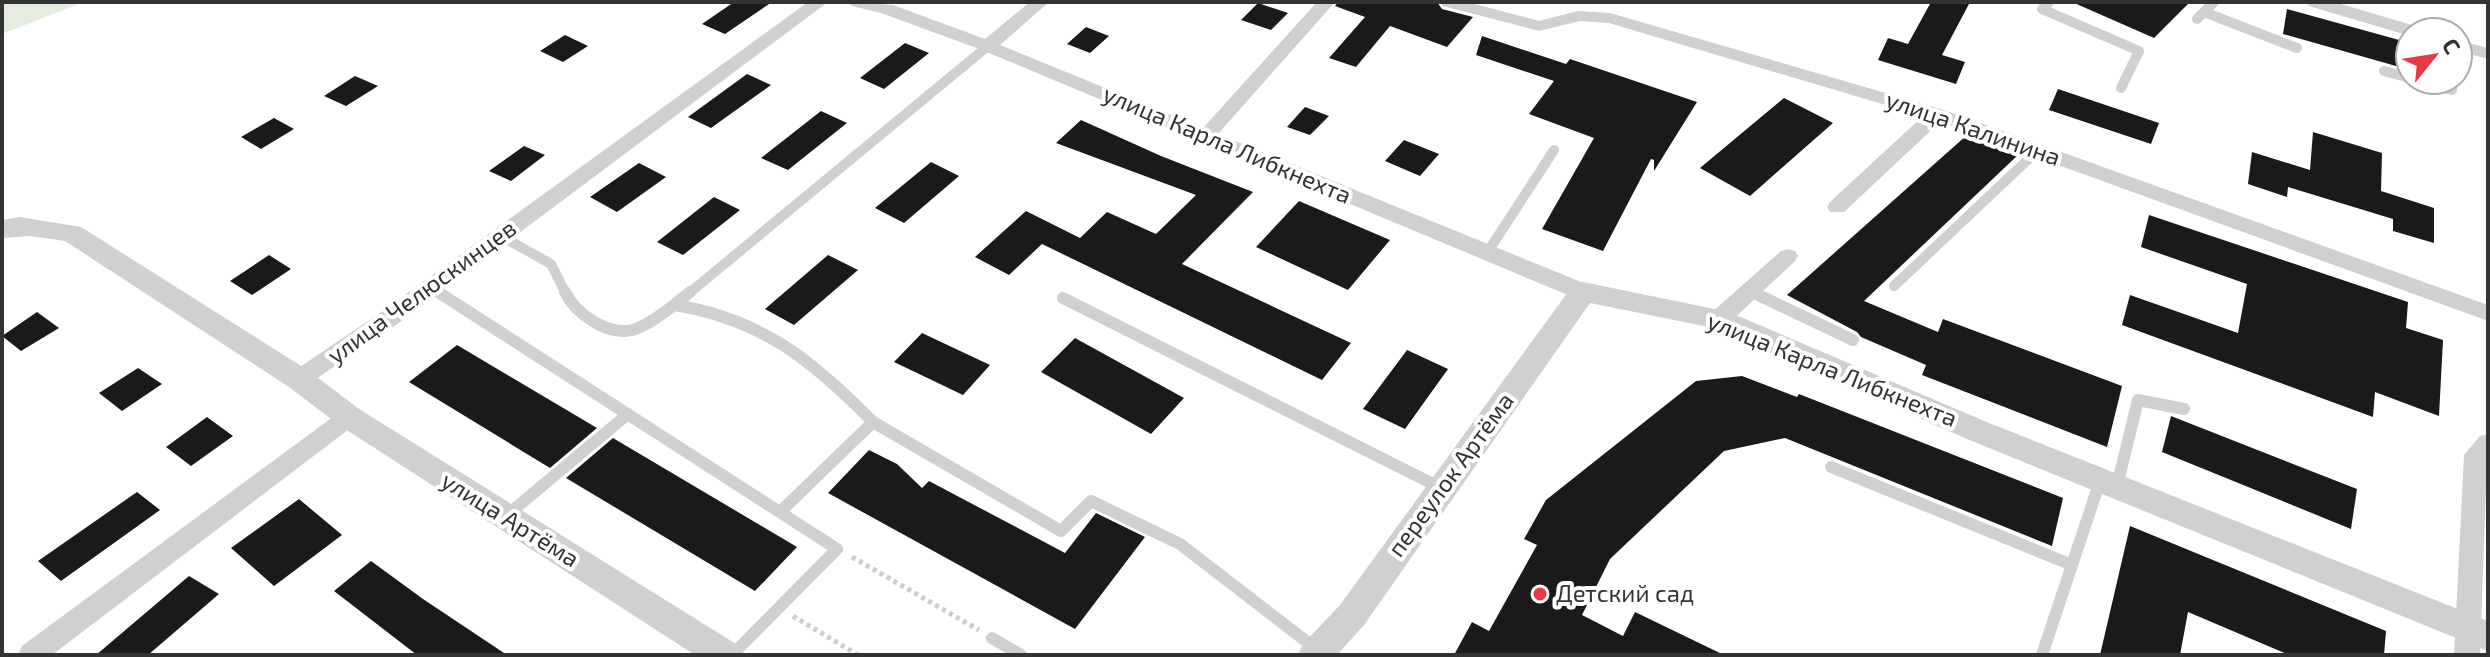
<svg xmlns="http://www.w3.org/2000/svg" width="2490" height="657" font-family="'Exo 2',sans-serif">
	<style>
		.green { fill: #e6ecdf }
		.building { fill: #1a1a1a }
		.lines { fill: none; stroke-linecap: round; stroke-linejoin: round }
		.path { stroke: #cdcdcd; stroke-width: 5; stroke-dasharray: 4 4; stroke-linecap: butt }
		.service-far1 { stroke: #d0d0d0; stroke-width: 10 }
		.service { stroke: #d0d0d0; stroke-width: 12 }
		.minor { fill: #d0d0d0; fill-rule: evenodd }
		.tertiary { fill: #d0d0d0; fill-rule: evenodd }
		.poi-dot { fill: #e63946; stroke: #fff; stroke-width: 3 }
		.labels { text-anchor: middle; stroke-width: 8; stroke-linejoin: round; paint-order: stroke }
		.street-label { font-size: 24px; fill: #333; stroke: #fff }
		.poi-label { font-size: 24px; fill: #333; stroke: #fff; text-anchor: start }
	</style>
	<rect width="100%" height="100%" fill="#fff"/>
	<path class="green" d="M 2,2 L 84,2 L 2,34 Z"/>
	<path class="building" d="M 734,2 L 772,2 L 725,34 L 702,24 Z
		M 1338,2 L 1437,2 L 1442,9 L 1473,17 L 1447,47 L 1390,26 L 1356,67 L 1329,58 L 1365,17 L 1335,6 Z
		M 1931,2 L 1970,2 L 1942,55 L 1965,62 L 1956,84 L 1878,60 L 1888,38 L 1908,44 Z
		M 2072,2 L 2190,2 L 2154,38 Z
		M 1258,3 L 1288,13 L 1271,30 L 1241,20 Z
		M 2287,9 L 2410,43 L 2410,70 L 2283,34 Z
		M 1086,27 L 1109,36 L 1090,53 L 1067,44 Z
		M 565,35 L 588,46 L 563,62 L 540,51 Z
		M 1482,36 L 1566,64 L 1570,59 L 1697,102 L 1654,171 L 1654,160 L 1651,159 L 1603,251 L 1542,229 L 1594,138 L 1529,114 L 1554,81 L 1476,55 Z
		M 905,43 L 929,53 L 884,89 L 860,78 Z
		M 747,74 L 771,85 L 711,128 L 688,117 Z
		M 355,76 L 378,86 L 346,106 L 324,96 Z
		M 2058,89 L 2159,123 L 2151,144 L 2049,110 Z
		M 1784,98 L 1833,123 L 1750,196 L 1700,168 Z
		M 1305,107 L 1329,116 L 1310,135 L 1287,127 Z
		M 821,111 L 847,123 L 788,170 L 761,158 Z
		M 274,118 L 294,129 L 261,149 L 241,137 Z
		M 1081,120 L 1161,156 L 1253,192 L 1182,264 L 1351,343 L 1322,380 L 1042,244 L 1009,275 L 975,257 L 1026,211 L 1080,238 L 1107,212 L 1156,234 L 1196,195 L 1056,143 Z
		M 2313,132 L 2382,153 L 2381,191 L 2434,208 L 2434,243 L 2393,231 L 2393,219 L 2288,187 L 2287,197 L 2248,184 L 2252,152 L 2310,170 Z
		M 1967,135 L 2018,155 L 1864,301 L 1938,332 L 1943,319 L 2122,386 L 2107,447 L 1922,375 L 1926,365 L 1861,337 L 1857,332 L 1787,295 Z
		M 1404,140 L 1439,154 L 1420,176 L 1385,161 Z
		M 524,146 L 545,155 L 511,181 L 489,171 Z
		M 931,162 L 959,176 L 904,223 L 875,208 Z
		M 639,163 L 666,177 L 617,212 L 590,197 Z
		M 714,197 L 740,210 L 683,255 L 657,242 Z
		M 1299,201 L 1390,240 L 1348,290 L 1256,247 Z
		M 2149,215 L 2408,302 L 2406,328 L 2443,340 L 2439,416 L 2375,392 L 2373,417 L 2122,325 L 2130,295 L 2238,333 L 2247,284 L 2141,247 Z
		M 269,255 L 291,269 L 252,295 L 230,281 Z
		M 828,255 L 858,270 L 794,325 L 765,309 Z
		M 37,312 L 59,328 L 21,351 L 2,336 Z
		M 922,333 L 990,365 L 963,395 L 894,362 Z
		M 1075,338 L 1184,398 L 1151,434 L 1041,372 Z
		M 457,345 L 597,428 L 550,468 L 409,382 Z
		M 1407,350 L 1448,369 L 1405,429 L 1363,409 Z
		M 138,368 L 162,384 L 122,411 L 99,393 Z
		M 1742,376 L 1797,397 L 1799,394 L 2063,498 L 2052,546 L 1785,438 L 1724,451 L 1610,559 L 1582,615 L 1623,636 L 1635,612 L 1724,655 L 1454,655 L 1472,622 L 1489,631 L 1537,545 L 1524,539 L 1546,500 L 1696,381 Z
		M 2171,416 L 2357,489 L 2351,529 L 2162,452 Z
		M 207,417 L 233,436 L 191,466 L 166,447 Z
		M 613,438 L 618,441 L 797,547 L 755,591 L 566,478 Z
		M 869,450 L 897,464 L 922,488 L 929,481 L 1065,553 L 1096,513 L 1145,537 L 1075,629 L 828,493 Z
		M 137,492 L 160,510 L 61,581 L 38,561 Z
		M 299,499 L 342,535 L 274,586 L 231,548 Z
		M 2130,526 L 2386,631 L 2384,655 L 2289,655 L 2188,612 L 2180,655 L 2100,655 Z
		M 371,561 L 423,599 L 507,655 L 417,655 L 334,591 Z
		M 189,576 L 219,594 L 148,655 L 96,655 Z"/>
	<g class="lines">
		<path class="path" d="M 852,557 L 979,630
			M 793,616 L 858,655"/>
		<path class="service-far1" d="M 2049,2 L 2042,9 L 2139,51 L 2121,88
			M 2204,12 L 2297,48
			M 2197,19 L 2214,2
			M 2458,62 L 2462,46
			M 2384,71 L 2410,78
			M 2417,80 L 2452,90 L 2454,80
			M 501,236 L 551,264 L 566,294
			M 1487,253 L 1554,150
			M 1894,286 L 2038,150
			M 431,287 L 441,294
			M 1750,291 L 1756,294
			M 688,294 L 988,46"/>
		<path class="service" d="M 438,292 L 837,549 L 732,655
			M 565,292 C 575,313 607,336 632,330 C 649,326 677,303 690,292
			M 1752,292 L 1853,340
			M 1063,298 L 1441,488
			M 674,305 C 762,319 812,360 873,422
			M 1831,467 L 2072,565
			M 2117,486 L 2138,400 L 2184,409
			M 780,512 L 873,422 L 1061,531 L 1091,501 L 1180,544 L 1324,655
			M 506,516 L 628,414
			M 992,638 L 1021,655
			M 2042,655 L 2100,481"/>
		<path class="minor" d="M 808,2 L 828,2 L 396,325 L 307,385 L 299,388 L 291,385 L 288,379 L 291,373 L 380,313 Z
			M 849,2 L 893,5 L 985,39 L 1030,2 L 1049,2 L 1000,45 L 1203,128 L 1317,2 L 1335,2 L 1218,134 L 1591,286 L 1594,292 L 1591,298 L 1575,298 L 982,50 L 881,13 L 852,6 Z
			M 1440,2 L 1467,2 L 1539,21 L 1578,11 L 1610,13 L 1944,110 L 2488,305 L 2488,321 L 1940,122 L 1844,212 L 1830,212 L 1827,207 L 1830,202 L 1923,116 L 1609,23 L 1580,21 L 1539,31 L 1443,6 Z
			M 2306,2 L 2334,2 L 2422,28 L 2425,32 L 2410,32 L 2410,36 L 2309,6 Z
			M 2458,40 L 2488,48 L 2488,59 L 2458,51 Z
			M 1788,249 L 1795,251 L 1798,256 L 1795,261 L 1727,325 L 1711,325 L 1708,319 L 1711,313 L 1781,251 Z
			M 349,408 L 357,411 L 361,417 L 357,423 L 52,655 L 18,655 L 22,646 L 341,411 Z
			M 2488,434 L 2480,655 L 2454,655 L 2464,455 L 2480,436 Z"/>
		<path class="tertiary" d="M 20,217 L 81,227 L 309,371 L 359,409 L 736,644 L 741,655 L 695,655 L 339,425 L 289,387 L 65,241 L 29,236 L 2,238 L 2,220 Z
			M 1583,282 L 1729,312 L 1989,423 L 2488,621 L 2488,651 L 1967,439 L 1714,328 L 1590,303 L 1364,625 L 1337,655 L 1298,655 L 1303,644 L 1340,605 L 1573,285 Z"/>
	</g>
	<circle class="poi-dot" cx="1540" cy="594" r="8"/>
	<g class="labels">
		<g class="street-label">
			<text transform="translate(1973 129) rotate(19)" y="8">улица Калинина</text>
			<text transform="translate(1227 145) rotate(23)" y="8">улица Карла Либкнехта</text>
			<text transform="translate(422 292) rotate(-36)" y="8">улица Челюскинцев</text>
			<text transform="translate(1832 370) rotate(22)" y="8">улица Карла Либкнехта</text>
			<text transform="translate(1451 475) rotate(-54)" y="8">переулок Артёма</text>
			<text transform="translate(510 520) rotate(32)" y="8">улица Артёма</text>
		</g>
		<g class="poi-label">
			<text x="1556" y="602">Детский сад</text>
		</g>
	</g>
	<rect width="2490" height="657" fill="none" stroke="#333333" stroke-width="8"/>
	<g transform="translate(2434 56) rotate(60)"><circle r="38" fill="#ffffff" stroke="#adadad" stroke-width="2"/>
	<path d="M0-6L14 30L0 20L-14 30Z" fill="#e63946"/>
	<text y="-12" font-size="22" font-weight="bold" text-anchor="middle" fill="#333333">С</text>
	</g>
</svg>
